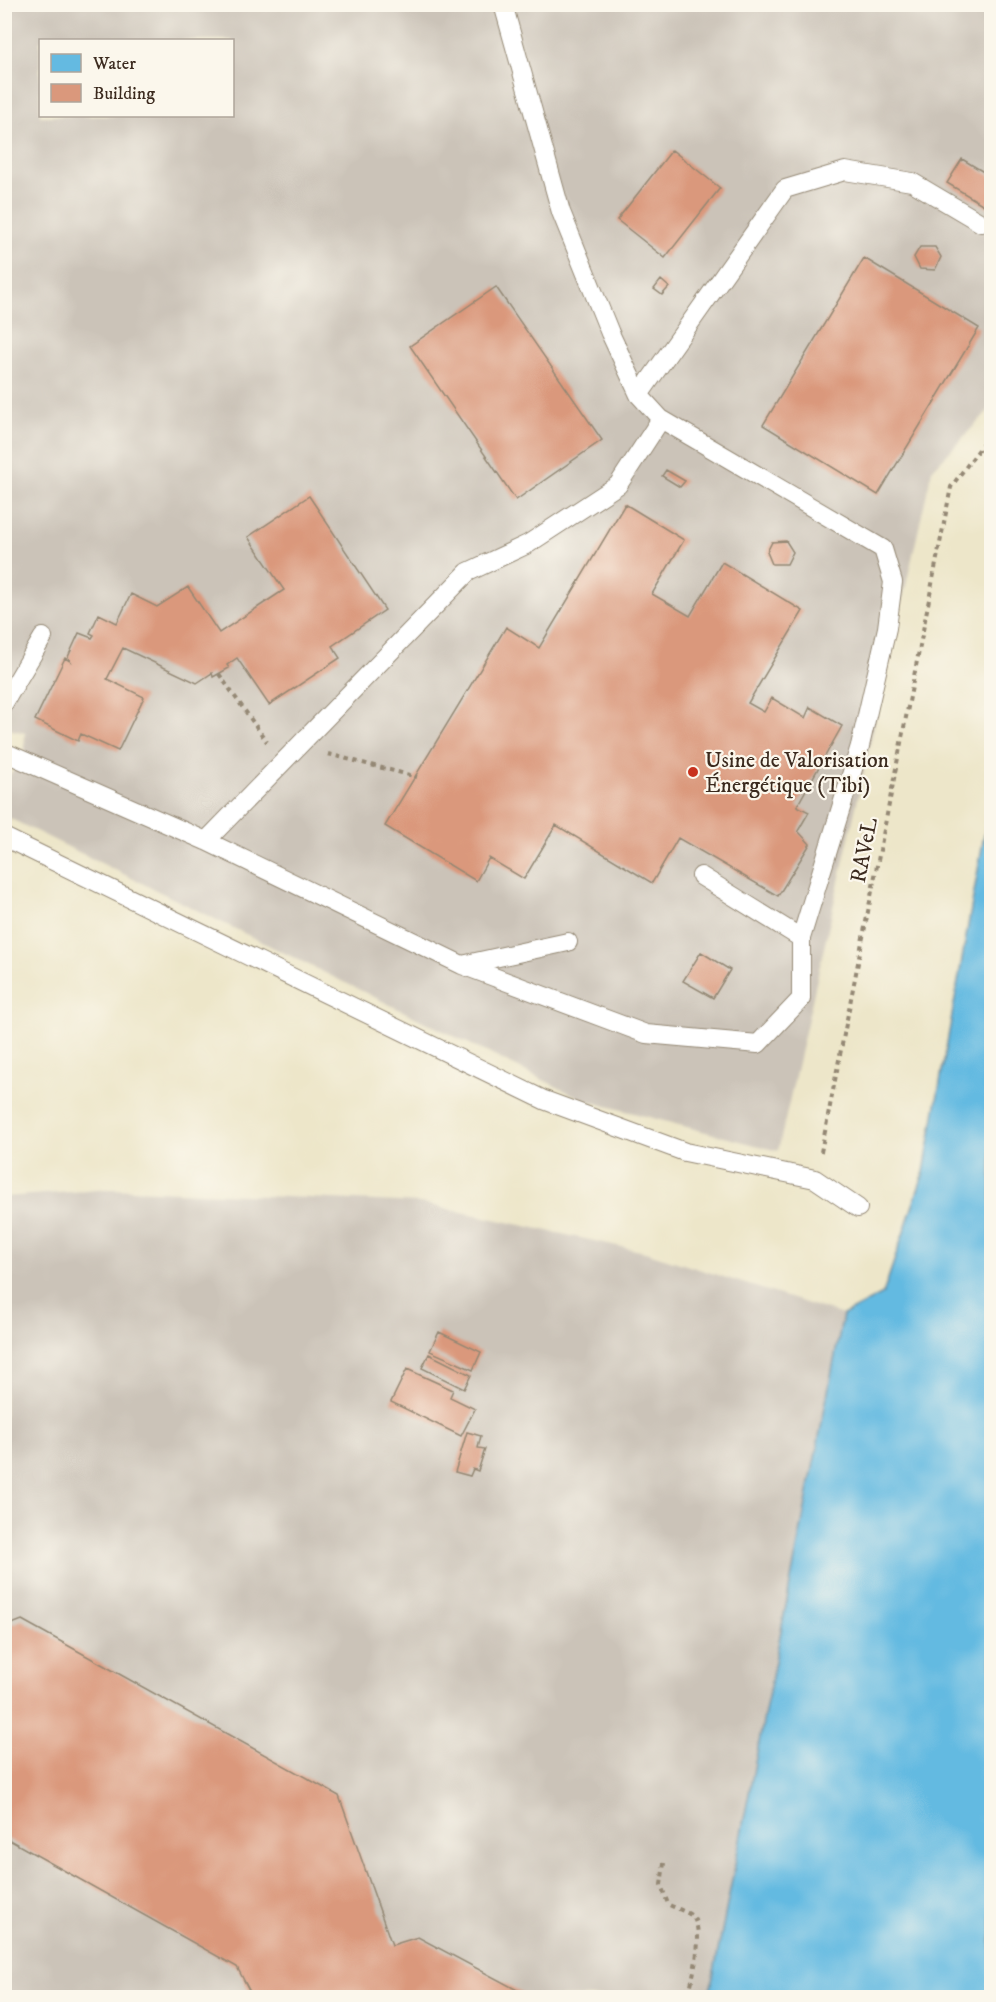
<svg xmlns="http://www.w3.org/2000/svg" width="996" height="2002" font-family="'IM FELL DW Pica',serif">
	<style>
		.industrial { fill: #cbc3b8; fill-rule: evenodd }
		.water { fill: #64bae1; stroke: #507280; stroke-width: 1.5 }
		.building { fill: #da987c }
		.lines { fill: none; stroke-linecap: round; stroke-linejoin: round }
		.lane-casing { stroke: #948874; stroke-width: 20 }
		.path { stroke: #948874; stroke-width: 4; stroke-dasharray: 4.5 4.5; stroke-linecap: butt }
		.lane { stroke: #fff; stroke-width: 18 }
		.poi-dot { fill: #c8321e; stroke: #fbf7ec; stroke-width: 2 }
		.labels { text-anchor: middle; stroke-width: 4.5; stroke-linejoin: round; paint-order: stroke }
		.poi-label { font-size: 22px; fill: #3b2a1e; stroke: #fbf7ec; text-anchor: start }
		.street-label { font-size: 22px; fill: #3b2a1e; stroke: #fbf7ec }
	</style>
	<rect width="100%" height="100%" fill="#fbf7ec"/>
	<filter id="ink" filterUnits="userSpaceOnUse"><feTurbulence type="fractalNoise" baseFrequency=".0167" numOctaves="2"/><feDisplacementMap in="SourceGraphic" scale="12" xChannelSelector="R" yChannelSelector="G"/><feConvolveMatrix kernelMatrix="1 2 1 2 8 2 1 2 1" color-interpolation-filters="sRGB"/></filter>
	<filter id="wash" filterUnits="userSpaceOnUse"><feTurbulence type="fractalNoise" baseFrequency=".008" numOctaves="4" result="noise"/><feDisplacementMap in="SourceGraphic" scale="24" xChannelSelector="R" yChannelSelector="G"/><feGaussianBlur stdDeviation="1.35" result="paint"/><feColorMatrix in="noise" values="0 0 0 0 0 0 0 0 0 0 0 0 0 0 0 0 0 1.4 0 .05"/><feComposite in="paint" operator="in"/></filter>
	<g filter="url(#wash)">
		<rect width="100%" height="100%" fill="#ede6c9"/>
		<path class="industrial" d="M 5,5 L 987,5 L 992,25 L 991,408 L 932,470 L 778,1151 L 584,1100 L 5,816 L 5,781 L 24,758 L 25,733 L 5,728 ZM 40,40 L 232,40 L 232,116 L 40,116 Z
			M 111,1189 L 420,1203 L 645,1252 L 843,1315 L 709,1997 L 5,1998 L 5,1197 Z"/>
		<path class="water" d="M 991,797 L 991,1997 L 709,1997 L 843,1315 L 883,1294 L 924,1172 Z"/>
		<g id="blocks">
			<path class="building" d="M 672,150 L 720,188 L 665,258 L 617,220 Z
				M 962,159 L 992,177 L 992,200 L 987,207 L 947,183 Z
				M 920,247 L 935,247 L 941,257 L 935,270 L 920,269 L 914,257 Z
				M 864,258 L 979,328 L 878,495 L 763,425 Z
				M 661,280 L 669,287 L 662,295 L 654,289 Z
				M 496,287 L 602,440 L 516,500 L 410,346 Z
				M 666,470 L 685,481 L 680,487 L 662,476 Z
				M 309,496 L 385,610 L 332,646 L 340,658 L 269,705 L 237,658 L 227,665 L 229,668 L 213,677 L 212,673 L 197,683 L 123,648 L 107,679 L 144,697 L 118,751 L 81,734 L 78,741 L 35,720 L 65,658 L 70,661 L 68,657 L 79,633 L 92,638 L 94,635 L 90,633 L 99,614 L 117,623 L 131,594 L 157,607 L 188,587 L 219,633 L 284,590 L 248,537 Z
				M 625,504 L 684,540 L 652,594 L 690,616 L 722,562 L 803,611 L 748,703 L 764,712 L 772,698 L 805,718 L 810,707 L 842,726 L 797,806 L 809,812 L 798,831 L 810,844 L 778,896 L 678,838 L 652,883 L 556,825 L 524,879 L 489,858 L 476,881 L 385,826 L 506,627 L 539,648 Z
				M 786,541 L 793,552 L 787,564 L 772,564 L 767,552 L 772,542 Z
				M 701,952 L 730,970 L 713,998 L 683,981 Z
				M 439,1332 L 481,1352 L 473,1370 L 430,1351 Z
				M 429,1354 L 471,1375 L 464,1389 L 422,1368 Z
				M 407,1369 L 453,1390 L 450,1397 L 475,1409 L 461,1436 L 391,1402 Z
				M 467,1432 L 481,1436 L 478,1448 L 485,1449 L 478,1471 L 473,1469 L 470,1476 L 455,1472 Z
				M 22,1620 L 339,1796 L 392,1945 L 418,1937 L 532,1998 L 247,1998 L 250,1992 L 237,1967 L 4,1837 L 4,1627 Z"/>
		</g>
	</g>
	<g filter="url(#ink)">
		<use href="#blocks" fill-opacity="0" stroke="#948874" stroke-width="1.5"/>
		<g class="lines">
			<g class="lane-casing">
				<path id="lane" d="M 503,4 L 561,212 L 610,333 L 639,395 L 661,419
					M 639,395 L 785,189 L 845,171 L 912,182 L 981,223
					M 4,703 L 43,637
					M 4,752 L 206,841 L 462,965 L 568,942
					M 4,837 L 544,1100 L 685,1152 L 815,1179 L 858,1208
					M 206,841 L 468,572 L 528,544 L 618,485 L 661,419 L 883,549 L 893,582 L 887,628 L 860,746 L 801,938 L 801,999 L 758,1044 L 646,1034 L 462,965
					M 701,876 L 801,938"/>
			</g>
			<path class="path" d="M 219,674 L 267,742
				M 328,754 L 417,777
				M 821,1152 L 951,487 L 992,432
				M 664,1863 L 661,1885 L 668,1904 C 674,1908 689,1912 693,1917 C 705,1933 692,1979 688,1998"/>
			<use href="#lane" class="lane"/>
		</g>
	</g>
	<circle class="poi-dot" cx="693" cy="772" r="6"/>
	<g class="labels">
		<g class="poi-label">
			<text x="705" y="767">Usine de Valorisation<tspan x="705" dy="25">Énergétique (Tibi)</tspan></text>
		</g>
		<g class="street-label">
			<text transform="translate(863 850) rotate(-79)" y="8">RAVeL</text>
		</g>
	</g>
	<rect width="996" height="2002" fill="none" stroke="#fbf7ec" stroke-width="24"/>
	<rect x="39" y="39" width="195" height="78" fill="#fbf7ec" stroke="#aea59a" stroke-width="1.5"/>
	<rect x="51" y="54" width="30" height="18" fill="#64bae1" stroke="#aea59a" stroke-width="1.5"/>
	<text x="93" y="69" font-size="18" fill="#3b2a1e">Water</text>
	<rect x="51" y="84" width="30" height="18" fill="#da987c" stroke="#aea59a" stroke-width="1.5"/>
	<text x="93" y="99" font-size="18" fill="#3b2a1e">Building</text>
</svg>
